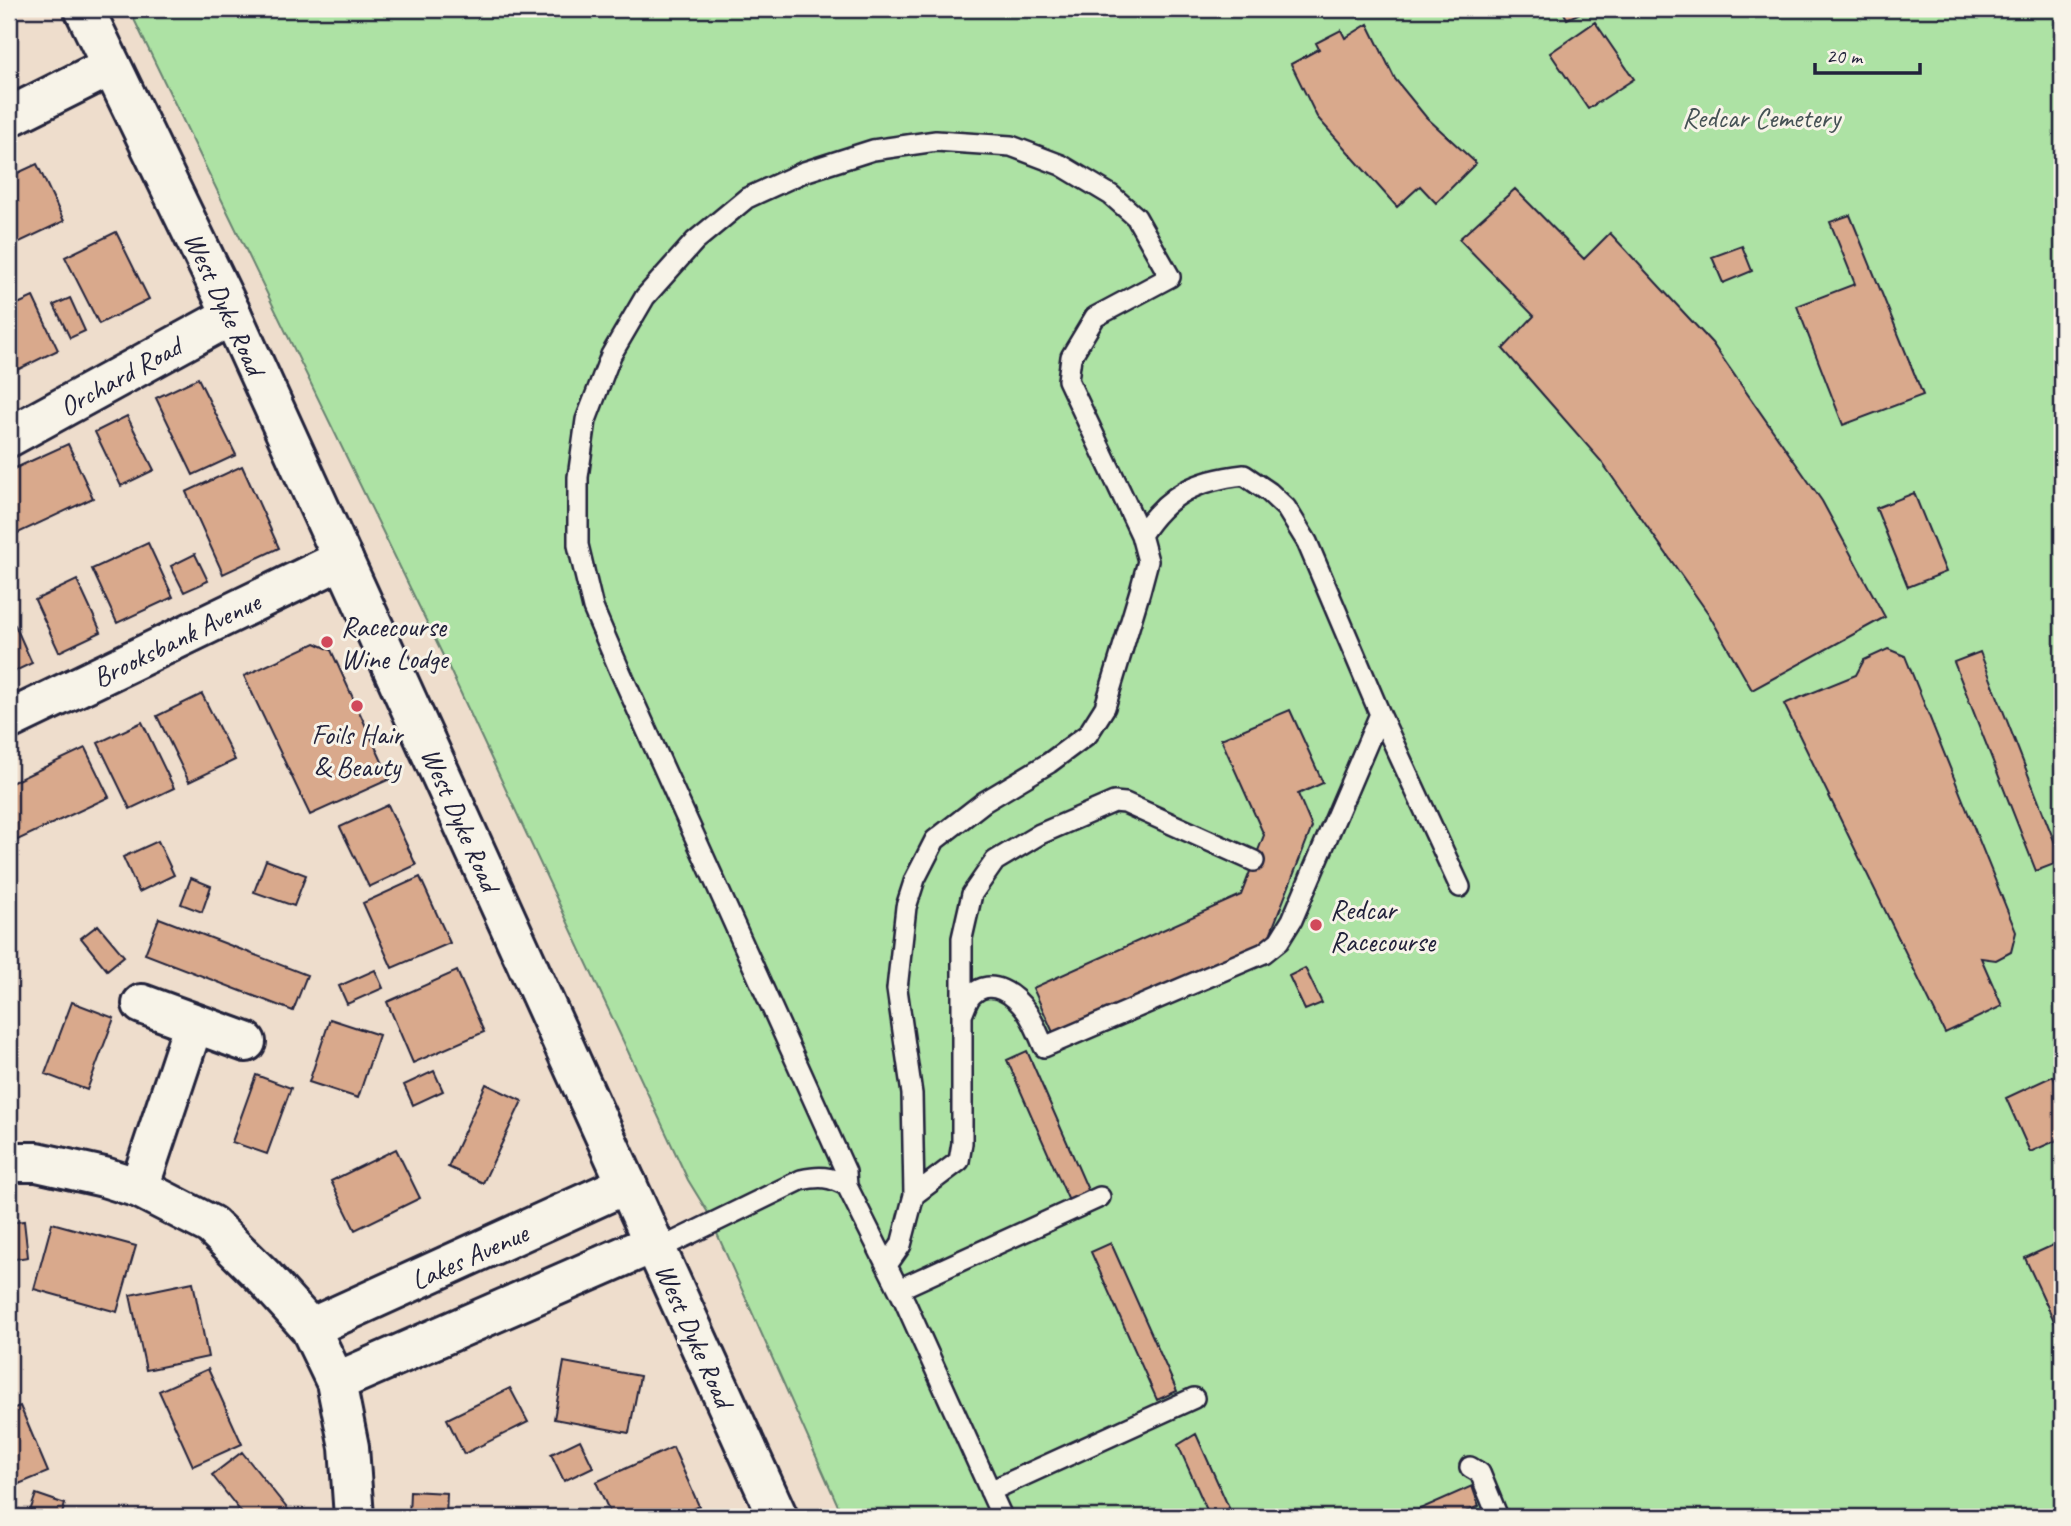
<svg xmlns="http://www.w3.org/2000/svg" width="2071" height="1526" font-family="Caveat,sans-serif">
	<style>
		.green { fill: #ade2a4; stroke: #688270; stroke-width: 2 }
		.building { fill: #d9a98c; stroke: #22223b; stroke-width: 2 }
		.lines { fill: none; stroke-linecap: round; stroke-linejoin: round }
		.lane-casing { stroke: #22223b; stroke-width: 24 }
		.street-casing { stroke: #22223b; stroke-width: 44 }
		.secondary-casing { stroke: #22223b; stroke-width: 44 }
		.lane { stroke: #f7f3e8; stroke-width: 19 }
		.street { stroke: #f7f3e8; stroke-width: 38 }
		.secondary { stroke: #f7f3e8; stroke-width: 38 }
		.poi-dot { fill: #d1495b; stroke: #f7f3e8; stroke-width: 2.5 }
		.labels { text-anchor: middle; stroke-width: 6; stroke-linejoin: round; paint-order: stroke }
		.park-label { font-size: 28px; fill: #455255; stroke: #f7f3e8 }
		.street-label { font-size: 28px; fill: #22223b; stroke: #f7f3e8 }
		.poi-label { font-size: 28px; fill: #22223b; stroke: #f7f3e8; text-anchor: start }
	</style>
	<rect width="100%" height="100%" fill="#edc"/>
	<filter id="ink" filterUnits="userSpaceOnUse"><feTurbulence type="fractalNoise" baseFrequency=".0143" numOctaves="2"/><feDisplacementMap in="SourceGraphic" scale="14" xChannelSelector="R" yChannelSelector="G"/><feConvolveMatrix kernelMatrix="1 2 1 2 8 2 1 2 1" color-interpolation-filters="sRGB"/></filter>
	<g filter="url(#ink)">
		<path class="green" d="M 129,9 L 2062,9 L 2062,1517 L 843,1517 L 707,1211 L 688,1180 L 450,670 Z"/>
		<path class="building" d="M 1562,9 L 1589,9 L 1567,19 Z
			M 1595,22 L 1634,79 L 1588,109 L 1550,53 Z
			M 1368,24 L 1395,79 L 1426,117 L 1476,163 L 1436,203 L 1420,186 L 1397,207 L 1317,117 L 1291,64 L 1319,49 L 1316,43 L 1341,30 L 1345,38 Z
			M 37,164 L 64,221 L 9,247 L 9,177 Z
			M 1515,189 L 1584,259 L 1610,233 L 1712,343 L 1822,501 L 1885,617 L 1752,690 L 1708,613 L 1601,461 L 1503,349 L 1534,316 L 1459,239 Z
			M 1850,215 L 1923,395 L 1843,425 L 1797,306 L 1855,284 L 1830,222 Z
			M 116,232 L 149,299 L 99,324 L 65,257 Z
			M 1742,246 L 1752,271 L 1723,283 L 1712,257 Z
			M 33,297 L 58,350 L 9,374 L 9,308 Z
			M 70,298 L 85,331 L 70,338 L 54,305 Z
			M 198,378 L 236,455 L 193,475 L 156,398 Z
			M 127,416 L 154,470 L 121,486 L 95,432 Z
			M 68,444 L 93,498 L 16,534 L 9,518 L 9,471 Z
			M 242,466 L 279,548 L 223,574 L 186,492 Z
			M 1914,493 L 1946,572 L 1908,587 L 1876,508 Z
			M 148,543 L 173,597 L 117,623 L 92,569 Z
			M 195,554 L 208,581 L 184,592 L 171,566 Z
			M 77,580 L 101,632 L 59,652 L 35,600 Z
			M 15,625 L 32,663 L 9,674 L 9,628 Z
			M 315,643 L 331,650 L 390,779 L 310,815 L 244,676 Z
			M 1888,649 L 1905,656 L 2016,932 L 2011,952 L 1996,960 L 1981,958 L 2002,1006 L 1945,1033 L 1784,704 L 1856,675 L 1864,660 Z
			M 1980,652 L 2062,861 L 2036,871 L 1954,662 Z
			M 202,694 L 235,760 L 189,782 L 157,716 Z
			M 1290,710 L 1323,783 L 1298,794 L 1312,827 L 1266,945 L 1056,1039 L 1033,988 L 1241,895 L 1264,835 L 1221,739 Z
			M 142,722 L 174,788 L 130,809 L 98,743 Z
			M 85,748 L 109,797 L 9,844 L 9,784 Z
			M 388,805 L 416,865 L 369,887 L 340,827 Z
			M 158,841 L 174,875 L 139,892 L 123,857 Z
			M 266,860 L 306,875 L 294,906 L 254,892 Z
			M 420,877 L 450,943 L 392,968 L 363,903 Z
			M 191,878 L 211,886 L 202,912 L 181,904 Z
			M 159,918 L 307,975 L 293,1011 L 145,954 Z
			M 98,925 L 124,956 L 107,970 L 81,938 Z
			M 1305,968 L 1322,1003 L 1305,1010 L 1289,976 Z
			M 375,970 L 383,988 L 347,1004 L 339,986 Z
			M 457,971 L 484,1032 L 413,1063 L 387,1002 Z
			M 72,1002 L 114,1018 L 87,1090 L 45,1074 Z
			M 330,1019 L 379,1035 L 358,1098 L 309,1082 Z
			M 1027,1051 L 1092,1199 L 1072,1208 L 1007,1060 Z
			M 434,1071 L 443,1091 L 413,1105 L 404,1085 Z
			M 256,1075 L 291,1088 L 267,1154 L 232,1142 Z
			M 2053,1076 L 2062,1096 L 2062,1138 L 2030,1152 L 2006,1098 Z
			M 486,1084 L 522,1101 L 483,1183 L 448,1167 Z
			M 396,1149 L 420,1198 L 355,1230 L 331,1181 Z
			M 24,1221 L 28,1257 L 9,1260 L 9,1223 Z
			M 52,1223 L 136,1246 L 117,1312 L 34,1289 Z
			M 2062,1241 L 2062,1338 L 2025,1258 Z
			M 1111,1243 L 1177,1391 L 1157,1400 L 1091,1252 Z
			M 193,1282 L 208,1357 L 146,1370 L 130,1295 Z
			M 564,1362 L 640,1376 L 629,1433 L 554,1419 Z
			M 208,1369 L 242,1444 L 193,1466 L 159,1391 Z
			M 510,1388 L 528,1422 L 464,1454 L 447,1419 Z
			M 20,1406 L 48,1472 L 9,1488 L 9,1410 Z
			M 1196,1434 L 1233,1517 L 1210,1517 L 1178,1445 Z
			M 580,1440 L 593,1467 L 564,1481 L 551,1454 Z
			M 673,1447 L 699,1506 L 674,1517 L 612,1517 L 596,1482 Z
			M 242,1452 L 294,1517 L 245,1517 L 212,1475 Z
			M 1472,1486 L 1479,1506 L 1454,1517 L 1402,1517 Z
			M 410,1491 L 447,1493 L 446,1517 L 409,1517 Z
			M 36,1494 L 65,1504 L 61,1517 L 28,1517 Z"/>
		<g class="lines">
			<g class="lane-casing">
				<path id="lane" d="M 1380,714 L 1460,887
					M 962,1015 C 965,1009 967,1000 972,995 C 991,976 1015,995 1027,1012 C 1034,1022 1039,1036 1044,1047 L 1264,953 L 1279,941 L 1292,920 L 1380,714 L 1307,542 L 1286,508 L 1269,492 L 1244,475 C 1197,480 1167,494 1141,535
					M 847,1186 L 846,1172 L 620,671 L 593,608 L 578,545 L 578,477 L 586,420 L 611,355 L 645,297 L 695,241 L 747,198 L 804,172 L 873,150 L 936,141 L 1011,146 L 1061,165 L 1111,195 L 1136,217 L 1170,277 L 1095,317 L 1071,357 L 1068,380 L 1141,535 L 1148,561 L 1140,591 L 1105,707 L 1088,734 L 1049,763 L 984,802 L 935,840 L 915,879 L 906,907 L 897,989 L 912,1094 L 914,1195 L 901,1245 L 887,1265
					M 914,1195 L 959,1161 L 962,1143 L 962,938 L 972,894 L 995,861 L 1040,834 L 1114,802 L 1125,803 L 1254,861
					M 657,1250 L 801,1180 C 819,1176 830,1176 847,1186 L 905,1302 L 1002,1517
					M 899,1289 L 1100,1197
					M 1470,1467 L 1480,1473 L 1498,1517
					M 990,1491 L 1194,1398"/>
			</g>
			<g class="street-casing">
				<path id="street" d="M 9,117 L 111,66
					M 9,437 L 232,315
					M 9,720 L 343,559
					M 142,1004 L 246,1042
					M 9,1162 L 37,1162 L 104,1177 L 139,1188 L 211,1225 L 264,1277 L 310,1328 L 336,1382 L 349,1447 L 354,1517
					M 139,1188 L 194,1023
					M 310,1328 L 627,1184
					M 336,1382 L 654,1243"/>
			</g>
			<g class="secondary-casing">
				<path id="secondary" d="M 84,9 L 232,315 L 778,1517"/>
			</g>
			<use href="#lane" class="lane"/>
			<use href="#street" class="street"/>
			<use href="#secondary" class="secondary"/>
		</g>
	</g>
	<g class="poi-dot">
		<circle cx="327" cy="642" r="7"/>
		<circle cx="357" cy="706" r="7"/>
		<circle cx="1316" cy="925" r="7"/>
	</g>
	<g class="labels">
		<g class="park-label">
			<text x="1761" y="127">Redcar Cemetery</text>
		</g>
		<g class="street-label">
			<text transform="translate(225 303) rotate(65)" y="10">West Dyke Road</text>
			<text transform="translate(120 376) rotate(-29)" y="10">Orchard Road</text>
			<text transform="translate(176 639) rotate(-26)" y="10">Brooksbank Avenue</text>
			<text transform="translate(461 819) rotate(66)" y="10">West Dyke Road</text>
			<text transform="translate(469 1256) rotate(-24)" y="10">Lakes Avenue</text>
			<text transform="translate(695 1335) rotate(66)" y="10">West Dyke Road</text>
		</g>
		<g class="poi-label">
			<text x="341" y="636">Racecourse<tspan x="341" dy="32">Wine Lodge</tspan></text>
			<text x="357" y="744" text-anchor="middle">Foils Hair<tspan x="357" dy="32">&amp; Beauty</tspan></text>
			<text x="1330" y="919">Redcar<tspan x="1330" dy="32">Racecourse</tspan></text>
		</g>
	</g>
	<rect width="2071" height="1526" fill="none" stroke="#f7f3e8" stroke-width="35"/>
	<rect x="18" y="18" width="2036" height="1491" fill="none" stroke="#22223b" stroke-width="2.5" filter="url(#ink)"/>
	<path d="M1815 63v10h105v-10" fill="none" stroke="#22223b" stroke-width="3.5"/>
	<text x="1826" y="63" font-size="21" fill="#22223b" stroke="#f7f3e8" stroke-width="5" paint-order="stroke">20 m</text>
</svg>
